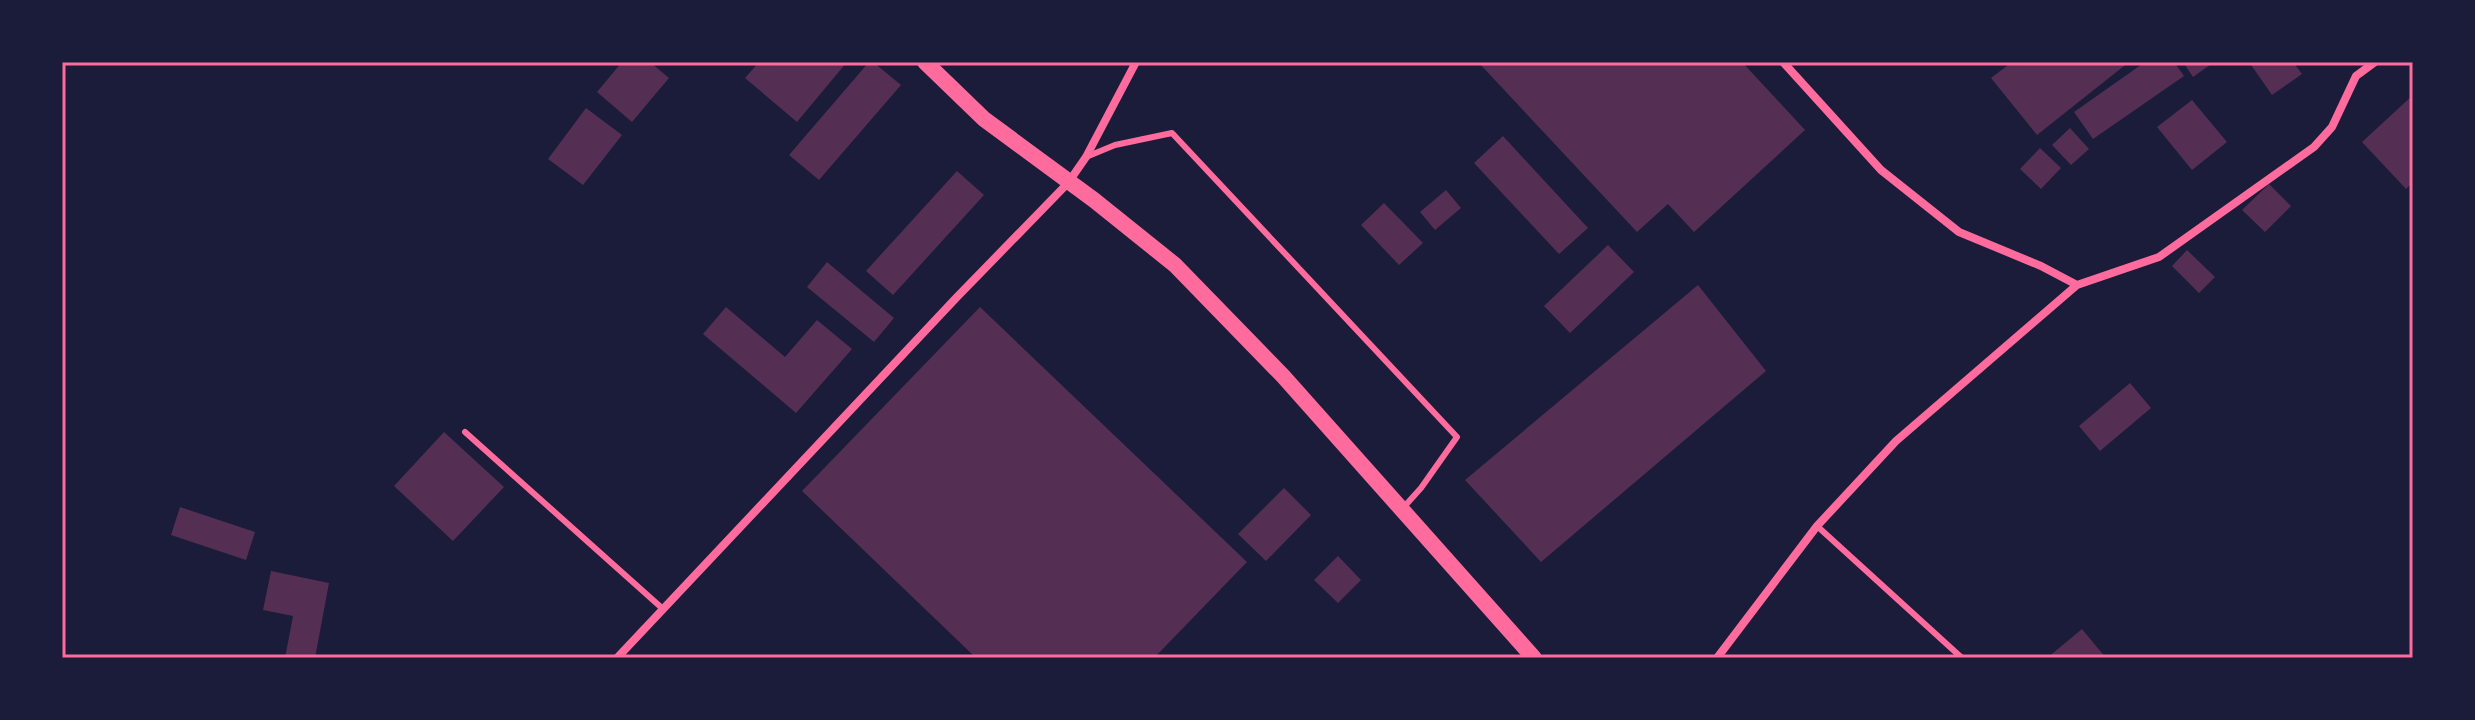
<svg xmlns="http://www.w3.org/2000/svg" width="2475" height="720" font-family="'DM Sans',sans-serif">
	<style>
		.building { fill: #542f53 }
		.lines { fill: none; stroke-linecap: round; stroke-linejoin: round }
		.service { stroke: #ff6b9d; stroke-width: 6 }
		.minor { stroke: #ff6b9d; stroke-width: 8 }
		.secondary { stroke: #ff6b9d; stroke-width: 16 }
		.neatline { fill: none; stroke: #ff6b9d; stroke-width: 3 }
	</style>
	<rect width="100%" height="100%" fill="#1b1b3a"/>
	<path class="building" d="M 622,62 L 650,62 L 669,78 L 632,122 L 597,92 Z
		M 759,62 L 847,62 L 797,122 L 745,78 Z
		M 869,62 L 873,62 L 901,85 L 819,180 L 789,155 Z
		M 1478,62 L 1742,62 L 1805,130 L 1694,232 L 1668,204 L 1637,232 Z
		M 2012,62 L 2129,62 L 2037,135 L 1991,78 Z
		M 2145,62 L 2174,62 L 2184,76 L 2093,139 L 2074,112 Z
		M 2183,62 L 2214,62 L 2193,77 Z
		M 2249,62 L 2293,62 L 2302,74 L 2272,95 Z
		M 2413,95 L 2413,182 L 2406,189 L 2362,142 Z
		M 2192,100 L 2227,142 L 2192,170 L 2157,127 Z
		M 586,108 L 622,135 L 583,185 L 548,159 Z
		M 2070,128 L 2089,149 L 2071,165 L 2052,145 Z
		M 1503,136 L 1588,228 L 1559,254 L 1474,163 Z
		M 2040,148 L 2061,168 L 2041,189 L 2020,169 Z
		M 957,171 L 984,195 L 893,295 L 866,271 Z
		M 2269,184 L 2291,206 L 2265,232 L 2242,210 Z
		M 1446,190 L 1461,208 L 1435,230 L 1420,212 Z
		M 1384,203 L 1423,243 L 1399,265 L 1361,225 Z
		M 1608,245 L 1634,272 L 1570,333 L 1544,306 Z
		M 2187,250 L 2215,277 L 2199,293 L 2172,266 Z
		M 827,262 L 894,318 L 874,342 L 807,287 Z
		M 1698,285 L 1766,371 L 1541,562 L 1465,480 Z
		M 726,307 L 785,357 L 817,320 L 852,349 L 796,413 L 703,334 Z
		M 980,307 L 1247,562 L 1154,658 L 976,658 L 802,491 Z
		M 2130,383 L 2151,408 L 2100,451 L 2079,426 Z
		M 444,432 L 504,487 L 453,541 L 394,486 Z
		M 1284,488 L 1311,515 L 1266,561 L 1238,534 Z
		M 180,507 L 255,532 L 246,560 L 171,535 Z
		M 1338,556 L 1361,580 L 1338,603 L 1314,580 Z
		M 271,571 L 329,583 L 315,658 L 285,658 L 293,616 L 263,610 Z
		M 2082,629 L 2106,658 L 2047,658 Z"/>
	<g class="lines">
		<path class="service" d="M 1086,157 L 1115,145 L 1172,133 L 1457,437 L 1421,488 L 1403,508
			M 465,432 L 663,609
			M 1817,526 L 1962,658"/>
		<path class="minor" d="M 1783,62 L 1881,170 L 1959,232 L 2041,266 L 2077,285
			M 617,658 L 957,297 L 1068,183 L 1086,157 L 1136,62
			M 1717,658 L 1817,526 L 1896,441 L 2077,285 L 2159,257 L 2314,147 L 2332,127 L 2356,76 L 2375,62"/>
		<path class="secondary" d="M 925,62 L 984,119 L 1094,200 L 1175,265 L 1283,376 L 1534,658"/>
	</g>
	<rect width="2475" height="720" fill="none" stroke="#1b1b3a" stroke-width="128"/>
	<rect x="64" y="64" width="2347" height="592" class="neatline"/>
</svg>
